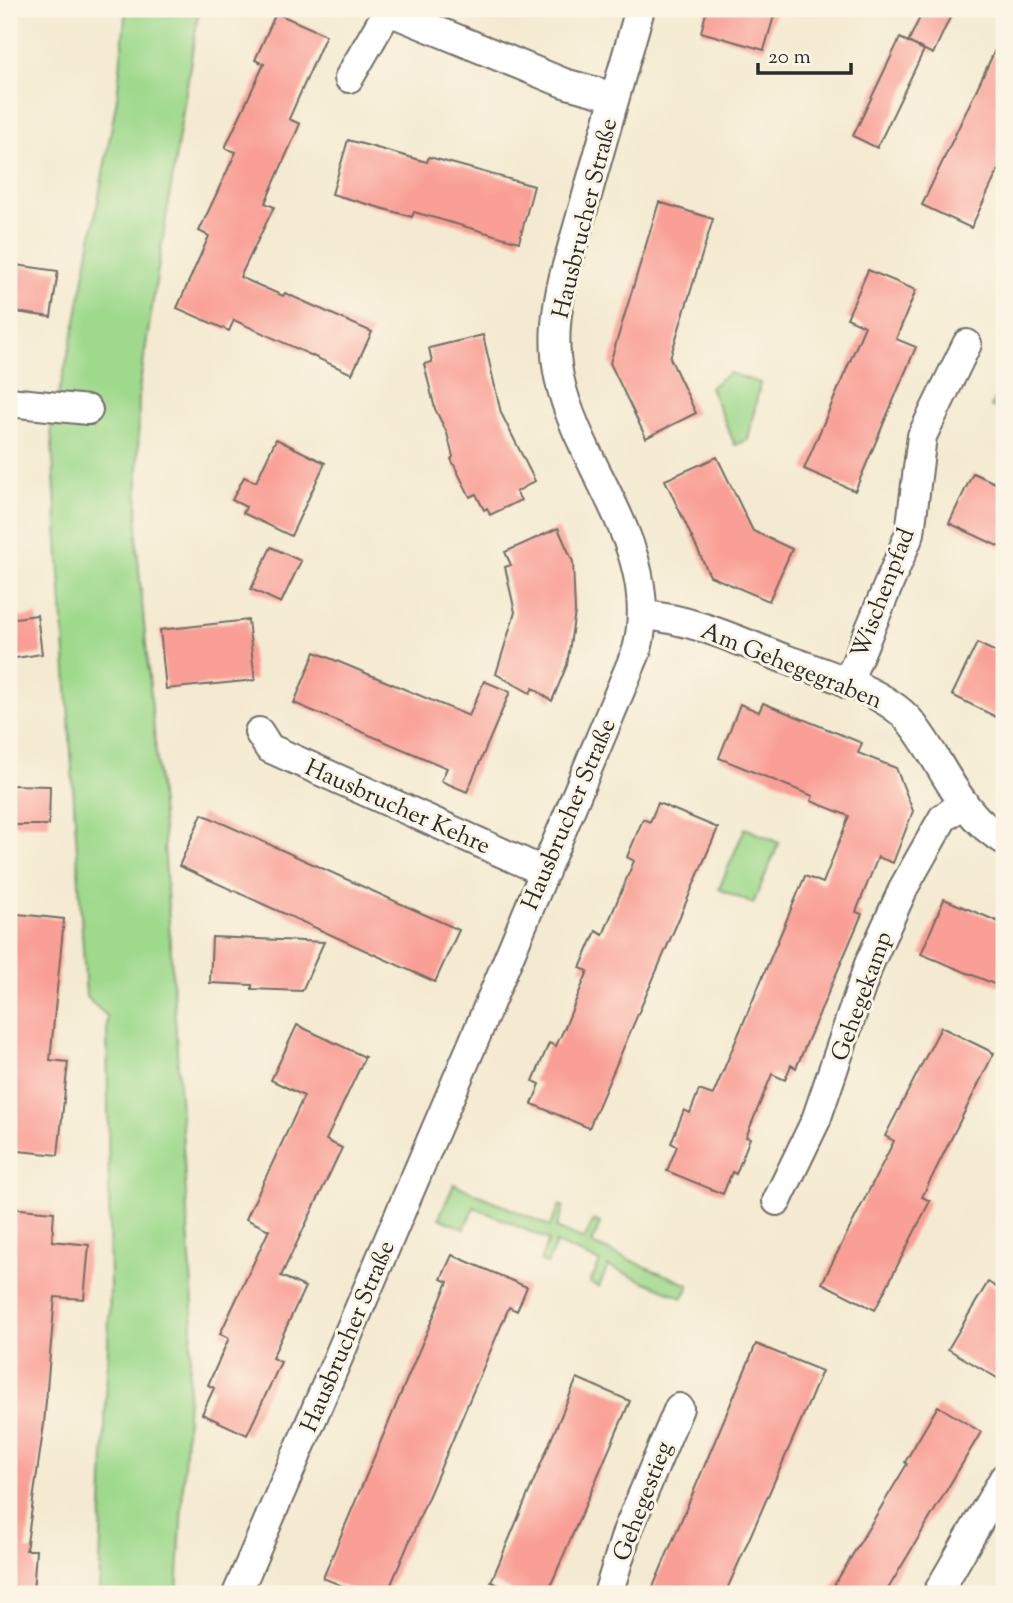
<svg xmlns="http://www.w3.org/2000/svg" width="1013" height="1603" font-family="'Sorts Mill Goudy',serif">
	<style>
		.green { fill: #9ed98c; stroke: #64825c; stroke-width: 2 }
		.building { fill: #f99f95 }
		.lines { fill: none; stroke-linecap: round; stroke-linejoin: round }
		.street-casing { stroke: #716e65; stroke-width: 32 }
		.street { stroke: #fff; stroke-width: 28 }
		.labels { text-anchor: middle; stroke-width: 6; stroke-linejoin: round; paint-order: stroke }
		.street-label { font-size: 24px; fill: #2b2b2b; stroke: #fcf5e5 }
	</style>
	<rect width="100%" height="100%" fill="#fcf5e5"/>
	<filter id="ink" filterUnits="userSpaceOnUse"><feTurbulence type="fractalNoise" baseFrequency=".0143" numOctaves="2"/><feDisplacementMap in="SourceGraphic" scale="14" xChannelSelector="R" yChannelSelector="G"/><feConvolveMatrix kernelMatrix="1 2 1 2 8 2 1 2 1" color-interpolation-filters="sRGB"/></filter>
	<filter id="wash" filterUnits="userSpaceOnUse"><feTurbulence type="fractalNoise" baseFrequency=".00686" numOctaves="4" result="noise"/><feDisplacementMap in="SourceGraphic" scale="28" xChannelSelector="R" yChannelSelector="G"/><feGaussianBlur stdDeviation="1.57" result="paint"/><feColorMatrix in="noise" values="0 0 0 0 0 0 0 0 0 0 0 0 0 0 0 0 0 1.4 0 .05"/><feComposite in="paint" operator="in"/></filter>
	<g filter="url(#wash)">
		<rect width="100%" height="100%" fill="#f4ead1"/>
		<path class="green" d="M 126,9 L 199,9 L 139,390 L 137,548 L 163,827 L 193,1306 L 177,1594 L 99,1594 L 110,1290 L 107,1016 L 86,997 L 51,427 L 76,321 L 117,98 Z
			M 729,373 L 760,383 L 748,440 L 735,445 L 710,387 Z
			M 1004,379 L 1004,412 L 991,406 Z
			M 745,828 L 779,843 L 753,904 L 719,889 Z
			M 454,1184 L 550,1226 L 560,1205 L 564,1207 L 556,1228 L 584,1240 L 594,1220 L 600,1223 L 592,1244 L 689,1285 L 683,1298 L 608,1266 L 599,1287 L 590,1283 L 600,1262 L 556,1243 L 547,1264 L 540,1261 L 549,1240 L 474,1207 L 464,1229 L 439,1218 Z"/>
		<g id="blocks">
			<path class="building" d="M 707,9 L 776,9 L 764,50 L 701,32 Z
				M 924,9 L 954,9 L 933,54 L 908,42 Z
				M 276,13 L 326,35 L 289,119 L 300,124 L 265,203 L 274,207 L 240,277 L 283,296 L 285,293 L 372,332 L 352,374 L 234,320 L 229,331 L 177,308 L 209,236 L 199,231 L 236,152 L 225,148 L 264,64 L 255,60 Z
				M 1004,31 L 1004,158 L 971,228 L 922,205 Z
				M 900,38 L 924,50 L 877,148 L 853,136 Z
				M 348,140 L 427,162 L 429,157 L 534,186 L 519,242 L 414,212 L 412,217 L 332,194 Z
				M 659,202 L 713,219 L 670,358 L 696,413 L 646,438 L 610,363 Z
				M 9,264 L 58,271 L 51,317 L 9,311 Z
				M 868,270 L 916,290 L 896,339 L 916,347 L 855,491 L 804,469 L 865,326 L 847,318 Z
				M 483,335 L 501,413 L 535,481 L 516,492 L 521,500 L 490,515 L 487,508 L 484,510 L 476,494 L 470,497 L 451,459 L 453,457 L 447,433 L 435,409 L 424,364 L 432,362 L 429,348 Z
				M 276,439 L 325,463 L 291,536 L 243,513 L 246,507 L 232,500 L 244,477 L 256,482 Z
				M 717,457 L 753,531 L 792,549 L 769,601 L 710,576 L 665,480 Z
				M 973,473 L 1004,487 L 1004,549 L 949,523 Z
				M 558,528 L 573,562 L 575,612 L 567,665 L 552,701 L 533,688 L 530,693 L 496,674 L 515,612 L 505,567 L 511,565 L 505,552 Z
				M 271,547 L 301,561 L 281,603 L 251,589 Z
				M 37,615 L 42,654 L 9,659 L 9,619 Z
				M 248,620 L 255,680 L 166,689 L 160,630 Z
				M 977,643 L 1004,656 L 1004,721 L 952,695 Z
				M 315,652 L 469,716 L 484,681 L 510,692 L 467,792 L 441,781 L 447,768 L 294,703 Z
				M 763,703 L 862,743 L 858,753 L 896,768 L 913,811 L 893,863 L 878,857 L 856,912 L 862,914 L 796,1068 L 791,1065 L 785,1080 L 772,1074 L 746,1137 L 750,1138 L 736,1174 L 732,1172 L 723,1194 L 667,1171 L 677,1146 L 671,1143 L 684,1110 L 690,1113 L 699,1090 L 713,1095 L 805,876 L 823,883 L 849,816 L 811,801 L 813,796 L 719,758 L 740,704 L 759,712 Z
				M 9,785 L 50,786 L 49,825 L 9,825 Z
				M 658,803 L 718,828 L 589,1128 L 532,1104 L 540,1084 L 533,1081 L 549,1043 L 556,1046 L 565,1027 L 588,971 L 580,968 L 596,931 L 603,935 L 634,861 L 627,857 L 643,819 L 650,822 Z
				M 202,814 L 459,930 L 435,982 L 179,866 Z
				M 944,899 L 1004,924 L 1004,988 L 921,954 Z
				M 9,913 L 64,919 L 50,1060 L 68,1062 L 58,1155 L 9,1150 Z
				M 212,937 L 324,942 L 302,991 L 252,989 L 252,985 L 210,983 Z
				M 297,1025 L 365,1057 L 326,1140 L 342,1148 L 281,1276 L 305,1287 L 272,1358 L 281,1362 L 247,1435 L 202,1414 L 214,1388 L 208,1385 L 229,1338 L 220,1334 L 269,1230 L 246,1219 L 304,1096 L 271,1080 Z
				M 941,1027 L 994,1053 L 922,1197 L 930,1201 L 875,1310 L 822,1283 L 894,1141 L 885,1136 Z
				M 9,1208 L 54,1212 L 52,1241 L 89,1245 L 84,1299 L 55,1297 L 44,1424 L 26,1550 L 36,1550 L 33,1594 L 9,1594 Z
				M 452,1255 L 527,1287 L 517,1311 L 509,1307 L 387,1594 L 362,1594 L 323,1578 L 448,1282 L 441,1279 Z
				M 988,1282 L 1004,1292 L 1004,1382 L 948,1349 Z
				M 756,1344 L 822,1371 L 810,1400 L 725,1594 L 650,1594 Z
				M 577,1378 L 630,1401 L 547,1594 L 521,1594 L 491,1582 Z
				M 938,1406 L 981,1432 L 885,1594 L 829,1594 L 907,1464 L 905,1462 Z"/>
		</g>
	</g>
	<g filter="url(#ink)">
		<use href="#blocks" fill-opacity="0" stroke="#716e65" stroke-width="2"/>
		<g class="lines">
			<g class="street-casing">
				<path id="street" d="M 389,11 L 564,83 L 615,97
					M 349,78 L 389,9
					M 9,402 L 88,410
					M 643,615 C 693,619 739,641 785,659 C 821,672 884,691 909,720 C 942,759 957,814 1004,840
					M 847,684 L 910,533 L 922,436 L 967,344
					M 259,732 L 269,748 L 545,872
					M 777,1201 L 816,1120 L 869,964 L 905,885 L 943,818 L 964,803
					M 237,1594 L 475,1038 L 637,650 C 663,549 579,470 559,377 C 552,342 556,310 564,276 L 640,9
					M 608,1594 L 627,1532 L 679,1408
					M 937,1594 L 1004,1478"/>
			</g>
			<use href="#street" class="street"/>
		</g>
	</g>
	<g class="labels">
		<g class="street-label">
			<text transform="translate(584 218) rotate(-76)" y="8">Hausbrucher Straße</text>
			<text transform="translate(882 593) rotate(-69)" y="8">Wischenpfad</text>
			<text transform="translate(792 665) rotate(22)" y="8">Am Gehegegraben</text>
			<text transform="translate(398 806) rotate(24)" y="8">Hausbrucher Kehre</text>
			<text transform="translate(568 814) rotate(-67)" y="8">Hausbrucher Straße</text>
			<text transform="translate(861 996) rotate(-70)" y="8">Gehegekamp</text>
			<text transform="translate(347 1336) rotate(-67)" y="8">Hausbrucher Straße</text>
			<text transform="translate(642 1501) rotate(-69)" y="8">Gehegestieg</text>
		</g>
	</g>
	<rect width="1013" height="1603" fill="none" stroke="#fcf5e5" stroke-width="35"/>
	<path d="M758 63v10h93v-10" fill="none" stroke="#2b2b2b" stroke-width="3.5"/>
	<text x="768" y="63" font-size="21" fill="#2b2b2b" stroke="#fcf5e5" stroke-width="5" paint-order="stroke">20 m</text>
</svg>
